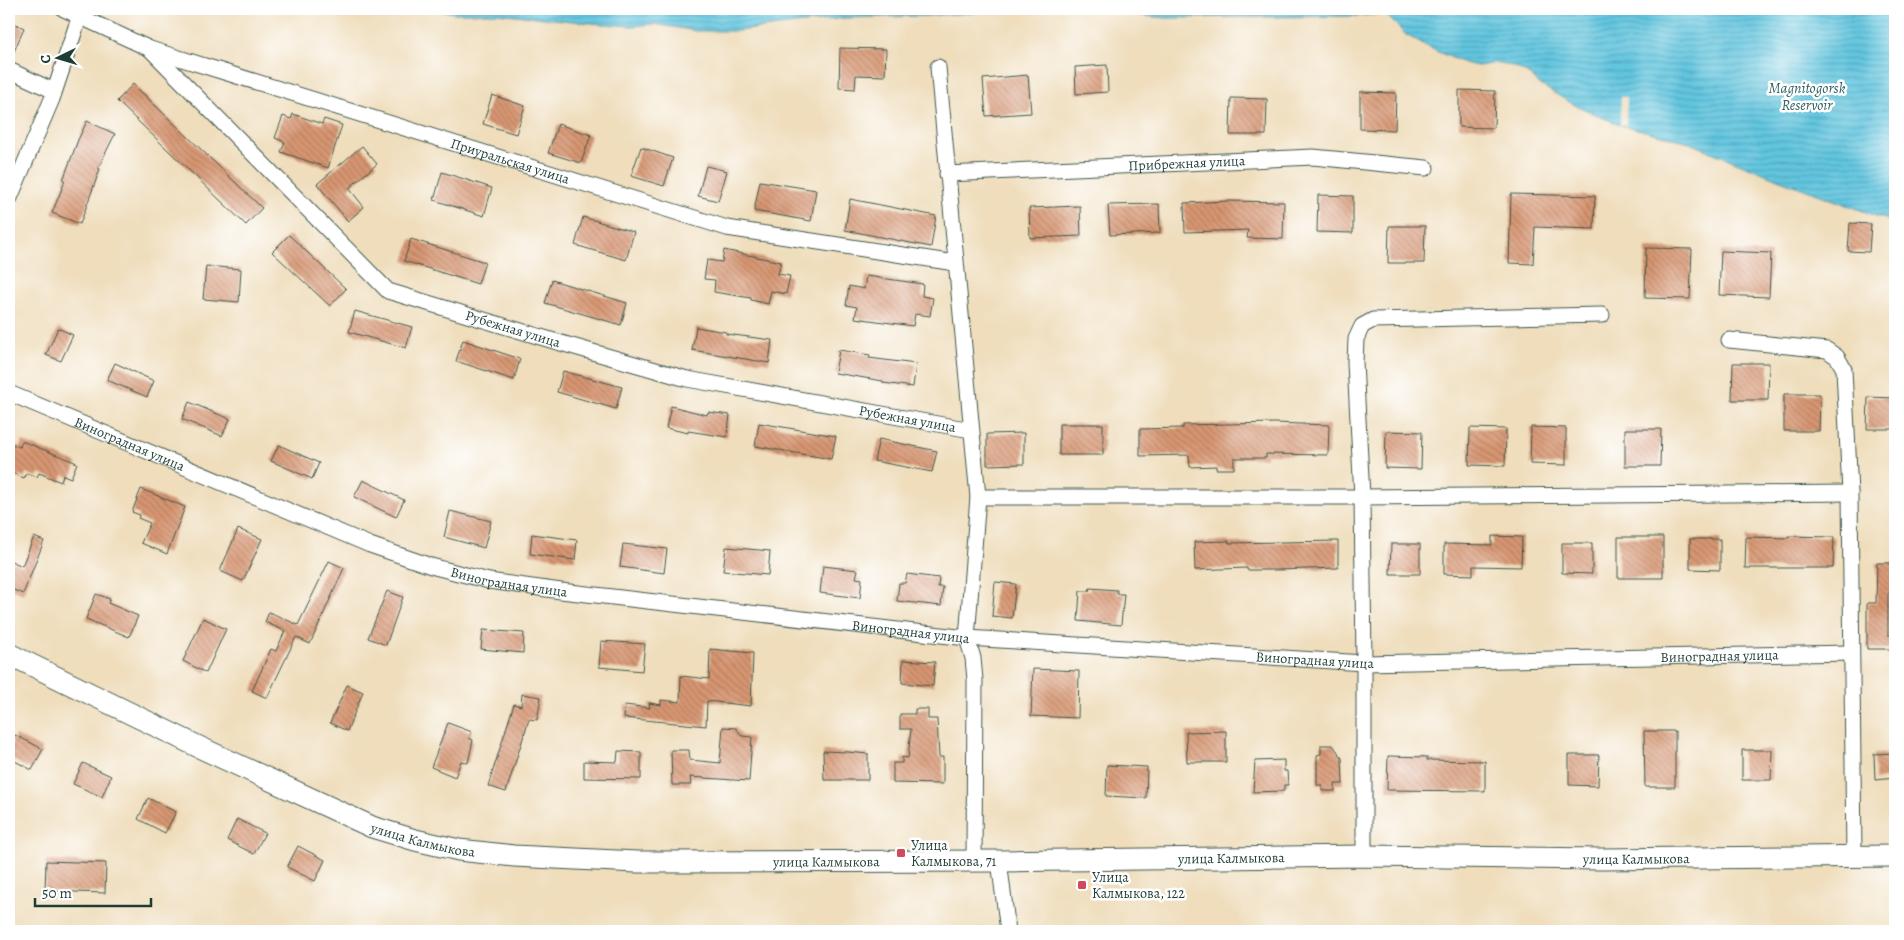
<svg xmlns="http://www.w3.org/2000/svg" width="1904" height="940" font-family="Alegreya,serif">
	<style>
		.water { fill: url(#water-rules); stroke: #40828a }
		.pier { fill: #efddbb }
		.building { fill: url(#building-back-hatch) }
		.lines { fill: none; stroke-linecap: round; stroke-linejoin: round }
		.minor-casing { stroke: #3e5548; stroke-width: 17 }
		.secondary-casing { stroke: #3e5548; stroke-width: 23 }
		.minor { stroke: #fff; stroke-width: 15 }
		.secondary { stroke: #fff; stroke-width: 21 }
		.poi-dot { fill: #d1495b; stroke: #fff; stroke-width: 2 }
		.labels { text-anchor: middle; stroke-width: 5; stroke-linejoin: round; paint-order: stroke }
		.street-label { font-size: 14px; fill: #1f3d34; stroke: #fff }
		.poi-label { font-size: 14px; fill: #1f3d34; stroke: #fff; text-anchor: start }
		.water-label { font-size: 15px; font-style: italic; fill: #305f5f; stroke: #fff }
	</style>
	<defs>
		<pattern id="water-rules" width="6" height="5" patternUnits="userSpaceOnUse" patternTransform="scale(1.25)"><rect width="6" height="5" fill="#62c6e0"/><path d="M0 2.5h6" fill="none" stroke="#50a2b6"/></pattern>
		<pattern id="building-back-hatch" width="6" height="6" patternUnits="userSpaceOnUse" patternTransform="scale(1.25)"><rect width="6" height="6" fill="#d89672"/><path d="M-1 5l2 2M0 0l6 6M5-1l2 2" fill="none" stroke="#af7c5e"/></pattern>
	</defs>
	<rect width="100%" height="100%" fill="#fff"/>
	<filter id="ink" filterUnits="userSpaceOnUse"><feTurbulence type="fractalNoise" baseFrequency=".02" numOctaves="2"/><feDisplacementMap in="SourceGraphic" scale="10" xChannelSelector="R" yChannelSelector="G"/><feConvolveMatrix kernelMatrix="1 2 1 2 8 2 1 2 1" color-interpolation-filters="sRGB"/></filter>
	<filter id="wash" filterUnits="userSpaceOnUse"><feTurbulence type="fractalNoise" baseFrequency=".0096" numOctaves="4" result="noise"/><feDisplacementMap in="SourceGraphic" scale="20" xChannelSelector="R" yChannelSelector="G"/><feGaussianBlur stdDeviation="1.12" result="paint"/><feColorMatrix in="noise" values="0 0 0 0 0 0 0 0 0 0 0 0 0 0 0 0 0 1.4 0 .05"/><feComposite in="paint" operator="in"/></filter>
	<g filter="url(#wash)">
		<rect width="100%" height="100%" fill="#efddbb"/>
		<path class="water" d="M 428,9 L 995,9 L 974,13 L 926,16 L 844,18 L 738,31 L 696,31 L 655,24 L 632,26 L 600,24 L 497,13 L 455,13 Z
			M 1124,9 L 1895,9 L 1895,223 L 1780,180 L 1682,140 L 1620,125 L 1573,104 L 1542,86 L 1527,73 L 1513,66 L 1496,63 L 1478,66 L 1464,63 L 1438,52 L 1406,35 L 1387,16 L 1382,14 L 1362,16 L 1168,18 C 1152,17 1138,17 1124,9 Z"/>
		<path class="pier" d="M 1621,97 L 1627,97 L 1626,126 L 1620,125 Z"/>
		<g id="blocks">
			<path class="building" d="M 9,21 L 24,28 L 10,61 L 9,61 Z
				M 840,48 L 886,49 L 885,76 L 856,75 L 855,89 L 839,88 Z
				M 1107,65 L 1108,92 L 1076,94 L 1075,67 Z
				M 1028,75 L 1031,113 L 986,116 L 983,79 Z
				M 133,84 L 262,208 L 246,225 L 117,101 Z
				M 1459,90 L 1495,91 L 1494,128 L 1459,127 Z
				M 1360,92 L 1396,93 L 1395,130 L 1360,129 Z
				M 492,95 L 525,106 L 516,134 L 483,124 Z
				M 1231,98 L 1267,99 L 1266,135 L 1230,135 Z
				M 293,114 L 322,124 L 324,119 L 342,125 L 328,168 L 281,152 L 285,142 L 275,138 L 283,116 L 291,119 Z
				M 87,121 L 115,134 L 98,168 L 100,169 L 80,224 L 52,213 L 65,181 L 63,180 L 78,140 Z
				M 558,124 L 591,135 L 581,163 L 548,153 Z
				M 362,146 L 377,164 L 349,188 L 364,207 L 348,221 L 317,184 Z
				M 641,147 L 673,158 L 664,186 L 631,176 Z
				M 706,166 L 727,171 L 718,201 L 698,196 Z
				M 442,172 L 492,188 L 484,216 L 434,200 Z
				M 760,181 L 816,190 L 811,221 L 754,211 Z
				M 1511,194 L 1595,196 L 1594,229 L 1535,227 L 1533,264 L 1509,263 Z
				M 1318,195 L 1353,196 L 1353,233 L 1317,232 Z
				M 850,199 L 936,216 L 931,247 L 845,230 Z
				M 1229,201 L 1284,202 L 1283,239 L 1247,238 L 1248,230 L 1185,232 L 1184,203 Z
				M 1159,204 L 1160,233 L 1110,235 L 1108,205 Z
				M 1080,206 L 1081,236 L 1030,238 L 1029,208 Z
				M 583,217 L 634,232 L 626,260 L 575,245 Z
				M 1850,223 L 1871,224 L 1869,252 L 1848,251 Z
				M 1389,226 L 1425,226 L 1424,263 L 1388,263 Z
				M 289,235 L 346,289 L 330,306 L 272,252 Z
				M 411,239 L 485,262 L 478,284 L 404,261 Z
				M 1646,248 L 1692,249 L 1690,299 L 1645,298 Z
				M 724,250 L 781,262 L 778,274 L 790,276 L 786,294 L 771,291 L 768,304 L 751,300 L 751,298 L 714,292 L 715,280 L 704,279 L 707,260 L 722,262 Z
				M 1721,251 L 1771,253 L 1769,297 L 1719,295 Z
				M 206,266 L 241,269 L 239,302 L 203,299 Z
				M 866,276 L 923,284 L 922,296 L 933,298 L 930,316 L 915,314 L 913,326 L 855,318 L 857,307 L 846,305 L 849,286 L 864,289 Z
				M 552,280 L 627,303 L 621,325 L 545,303 Z
				M 355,311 L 412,327 L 406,348 L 349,332 Z
				M 696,327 L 726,332 L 726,334 L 772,340 L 769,363 L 692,350 Z
				M 58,328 L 73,335 L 61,361 L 46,355 Z
				M 463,340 L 520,359 L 514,380 L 456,361 Z
				M 839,350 L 870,355 L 869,358 L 916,364 L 913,387 L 883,383 L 883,381 L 835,373 Z
				M 115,363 L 154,381 L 147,397 L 107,380 Z
				M 1733,363 L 1769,363 L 1768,400 L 1732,400 Z
				M 563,371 L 622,387 L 616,409 L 557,392 Z
				M 1784,394 L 1820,394 L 1819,431 L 1784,431 Z
				M 1868,397 L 1895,398 L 1895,429 L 1867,429 Z
				M 189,402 L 230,419 L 222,436 L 182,419 Z
				M 671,406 L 707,415 L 708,412 L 730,415 L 727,437 L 688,431 L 688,433 L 666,428 Z
				M 759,423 L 836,436 L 831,459 L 755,446 Z
				M 1274,423 L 1329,425 L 1328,455 L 1266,454 L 1266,458 L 1234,458 L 1234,469 L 1216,469 L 1216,466 L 1190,467 L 1189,455 L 1140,456 L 1140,429 L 1183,428 L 1183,425 Z
				M 1059,424 L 1103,424 L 1103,455 L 1059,455 Z
				M 1531,427 L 1566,428 L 1566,465 L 1530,464 Z
				M 1470,428 L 1506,429 L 1505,466 L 1469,465 Z
				M 1625,429 L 1661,429 L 1660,466 L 1625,466 Z
				M 1386,431 L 1422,432 L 1421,469 L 1385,468 Z
				M 1024,433 L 1024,464 L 987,465 L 987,434 Z
				M 879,439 L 937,451 L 932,472 L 874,461 Z
				M 22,441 L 77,463 L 71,478 L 63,475 L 61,482 L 39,473 L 37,477 L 26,473 L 24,478 L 9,472 L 9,443 L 20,447 Z
				M 279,445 L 319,463 L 312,479 L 271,461 Z
				M 363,480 L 404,500 L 396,517 L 354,497 Z
				M 141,489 L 185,507 L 167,554 L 141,543 L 150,523 L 138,518 L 140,515 L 132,512 Z
				M 450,511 L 491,521 L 484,548 L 444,537 Z
				M 238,529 L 262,539 L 243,581 L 220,571 Z
				M 532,534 L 577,540 L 575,560 L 530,554 Z
				M 1492,536 L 1522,537 L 1521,567 L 1473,566 L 1473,575 L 1444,574 L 1444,544 L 1492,545 Z
				M 1788,536 L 1834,537 L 1833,568 L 1745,568 L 1746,537 L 1788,538 Z
				M 34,537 L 44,541 L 23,594 L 9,588 L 9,560 L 22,566 Z
				M 1618,537 L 1663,537 L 1663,578 L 1618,578 Z
				M 1690,539 L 1720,539 L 1720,570 L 1690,569 Z
				M 1229,541 L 1229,543 L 1338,541 L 1338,568 L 1276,570 L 1247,570 L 1247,568 L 1195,570 L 1194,542 Z
				M 1562,543 L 1592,543 L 1592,574 L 1562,573 Z
				M 623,544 L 667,549 L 664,573 L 620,567 Z
				M 1391,544 L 1420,544 L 1420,574 L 1390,574 Z
				M 726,547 L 770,551 L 768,575 L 723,571 Z
				M 329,561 L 344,568 L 310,644 L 296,637 L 267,698 L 252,691 L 271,649 L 276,651 L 285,631 L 265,622 L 269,612 L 298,625 Z
				M 1877,563 L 1895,563 L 1895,593 L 1888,593 L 1888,635 L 1895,635 L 1895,649 L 1867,649 L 1867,603 L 1876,603 Z
				M 823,566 L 858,570 L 856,578 L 862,579 L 860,598 L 820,593 Z
				M 907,574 L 939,578 L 938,587 L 943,587 L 941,606 L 897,601 L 899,583 L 905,583 Z
				M 995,582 L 1016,584 L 1012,618 L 992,616 Z
				M 1090,588 L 1117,590 L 1117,594 L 1124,594 L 1121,625 L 1078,621 L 1080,591 L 1089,591 Z
				M 387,591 L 403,597 L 386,645 L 368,638 Z
				M 96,594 L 110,599 L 108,603 L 138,616 L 129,637 L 86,619 Z
				M 203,618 L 226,629 L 206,673 L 183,661 Z
				M 483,630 L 524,633 L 523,653 L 481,649 Z
				M 601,641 L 645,644 L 642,671 L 599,667 Z
				M 710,649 L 753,653 L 751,706 L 707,701 L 706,726 L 624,718 L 625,705 L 650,708 L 649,703 L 661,705 L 661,700 L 680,702 L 681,676 L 709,679 Z
				M 903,660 L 935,662 L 933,686 L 902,683 Z
				M 1033,669 L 1079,671 L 1078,718 L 1031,716 Z
				M 347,685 L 363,692 L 347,731 L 330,723 Z
				M 522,694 L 541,697 L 539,709 L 537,720 L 529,719 L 506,792 L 488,786 L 514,704 L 521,706 Z
				M 915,709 L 928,709 L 928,719 L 937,719 L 939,757 L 943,757 L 943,784 L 893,783 L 893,763 L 902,763 L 902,757 L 908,758 L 911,729 L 900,729 L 900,714 L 915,714 Z
				M 448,723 L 472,732 L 469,738 L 473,740 L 468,763 L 461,761 L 455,777 L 431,767 Z
				M 723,727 L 736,728 L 742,736 L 752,737 L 749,781 L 690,777 L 691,785 L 672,785 L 671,750 L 689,750 L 690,760 L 720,763 Z
				M 1226,731 L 1226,762 L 1187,762 L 1186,732 Z
				M 1644,731 L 1675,731 L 1675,787 L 1645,787 Z
				M 15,735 L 43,749 L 32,770 L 9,758 L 9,748 Z
				M 1321,745 L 1333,745 L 1342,758 L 1343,784 L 1335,784 L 1335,791 L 1322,791 L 1322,785 L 1317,785 L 1317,755 L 1321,754 Z
				M 1742,750 L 1772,750 L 1771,780 L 1742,780 Z
				M 618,751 L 641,752 L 641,779 L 584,778 L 584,761 L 617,762 Z
				M 823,751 L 848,752 L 868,754 L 868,780 L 824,780 Z
				M 1895,753 L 1895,778 L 1875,780 L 1874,754 Z
				M 1569,755 L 1599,755 L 1598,786 L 1569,785 Z
				M 1388,756 L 1427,757 L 1427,760 L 1485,761 L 1485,791 L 1387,790 Z
				M 1284,760 L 1284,771 L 1287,771 L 1288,785 L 1284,785 L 1284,791 L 1253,792 L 1255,761 Z
				M 83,763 L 111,776 L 102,797 L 73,784 Z
				M 1107,765 L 1147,767 L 1146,798 L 1106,796 Z
				M 148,798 L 176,812 L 165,833 L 138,819 Z
				M 237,819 L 265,833 L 254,854 L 227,840 Z
				M 298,846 L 325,860 L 315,881 L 287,867 Z
				M 46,861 L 106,863 L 105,893 L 45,891 Z"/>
		</g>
	</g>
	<g filter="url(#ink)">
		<use href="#blocks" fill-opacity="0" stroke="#3e5548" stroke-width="1"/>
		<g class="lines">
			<g class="minor-casing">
				<g id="minor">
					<path id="s1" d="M 64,9 L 150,49 L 727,228 L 955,263"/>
					<path id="s2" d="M 150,49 L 388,291 L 554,341 L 687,379 L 971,430"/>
					<path d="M 938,67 L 978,497 L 967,638 L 973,658 L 975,680 L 974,861"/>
					<path d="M 9,70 L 54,91"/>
					<path id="s3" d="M 947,174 L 1313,157 L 1426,168"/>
					<path d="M 9,200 L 52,99 L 82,9"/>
					<path d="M 1729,340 L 1827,350 L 1837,357 L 1844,369 L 1850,493 L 1854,856"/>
					<path id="s4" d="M 9,393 L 370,545 L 431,566 L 489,581 L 561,591 L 967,638 L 1364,663 L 1851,653"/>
					<path d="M 978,497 L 1362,497 L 1850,493"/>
					<path d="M 1364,856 L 1364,663 L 1362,497 L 1355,362 L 1356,339 L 1362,326 L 1373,320 L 1602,315"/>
					<path d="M 999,861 L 1008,931"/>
				</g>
			</g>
			<g class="secondary-casing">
				<g id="secondary">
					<path id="s5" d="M 9,654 L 199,747 L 372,827 L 415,840 L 459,850 L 514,856 L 637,862 L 999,861 L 1364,856 L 1602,859 L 1895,856"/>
				</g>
			</g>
			<use href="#minor" class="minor"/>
			<use href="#secondary" class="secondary"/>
		</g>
	</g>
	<g class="poi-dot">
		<rect x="896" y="848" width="10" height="10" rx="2.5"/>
		<rect x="1077" y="880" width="10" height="10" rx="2.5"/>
	</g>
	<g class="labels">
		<g class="street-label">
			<text dy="5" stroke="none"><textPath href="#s1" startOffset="472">Приуральская улица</textPath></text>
			<text dy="5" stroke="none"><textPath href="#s3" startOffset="240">Прибрежная улица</textPath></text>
			<text dy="5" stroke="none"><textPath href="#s2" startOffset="470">Рубежная улица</textPath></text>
			<text dy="5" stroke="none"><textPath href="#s2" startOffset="875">Рубежная улица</textPath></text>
			<text dy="5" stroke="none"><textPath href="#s4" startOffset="131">Виноградная улица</textPath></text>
			<text dy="5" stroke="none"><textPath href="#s4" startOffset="536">Виноградная улица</textPath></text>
			<text dy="5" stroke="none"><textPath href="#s4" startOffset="941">Виноградная улица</textPath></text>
			<text dy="5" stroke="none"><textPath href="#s4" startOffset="1751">Виноградная улица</textPath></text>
			<text dy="5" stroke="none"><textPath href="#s4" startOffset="1346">Виноградная улица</textPath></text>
			<text dy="5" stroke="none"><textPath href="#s5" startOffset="455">улица Калмыкова</textPath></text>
			<text dy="5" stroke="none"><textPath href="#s5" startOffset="1265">улица Калмыкова</textPath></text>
			<text dy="5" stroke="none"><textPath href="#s5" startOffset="1670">улица Калмыкова</textPath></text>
			<text dy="5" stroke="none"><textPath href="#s5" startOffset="860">улица Калмыкова</textPath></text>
		</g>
		<g class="poi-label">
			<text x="911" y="850">Улица<tspan x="911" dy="16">Калмыкова, 71</tspan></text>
			<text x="1092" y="882">Улица<tspan x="1092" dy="16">Калмыкова, 122</tspan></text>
		</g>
		<g class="water-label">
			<text x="1807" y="93">Magnitogorsk<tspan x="1807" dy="17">Reservoir</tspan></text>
		</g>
	</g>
	<rect width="1904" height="940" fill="none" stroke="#fff" stroke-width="30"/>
	<g transform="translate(58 58) rotate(265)" stroke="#ffffff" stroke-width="4" paint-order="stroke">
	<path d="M0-4L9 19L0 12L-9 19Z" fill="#1f3d34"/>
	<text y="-8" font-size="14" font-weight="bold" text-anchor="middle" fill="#1f3d34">С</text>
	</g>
	<path d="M35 898v8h116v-8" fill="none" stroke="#1f3d34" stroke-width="2.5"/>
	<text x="42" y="898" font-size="15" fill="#1f3d34" stroke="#ffffff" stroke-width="4" paint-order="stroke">50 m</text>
</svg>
